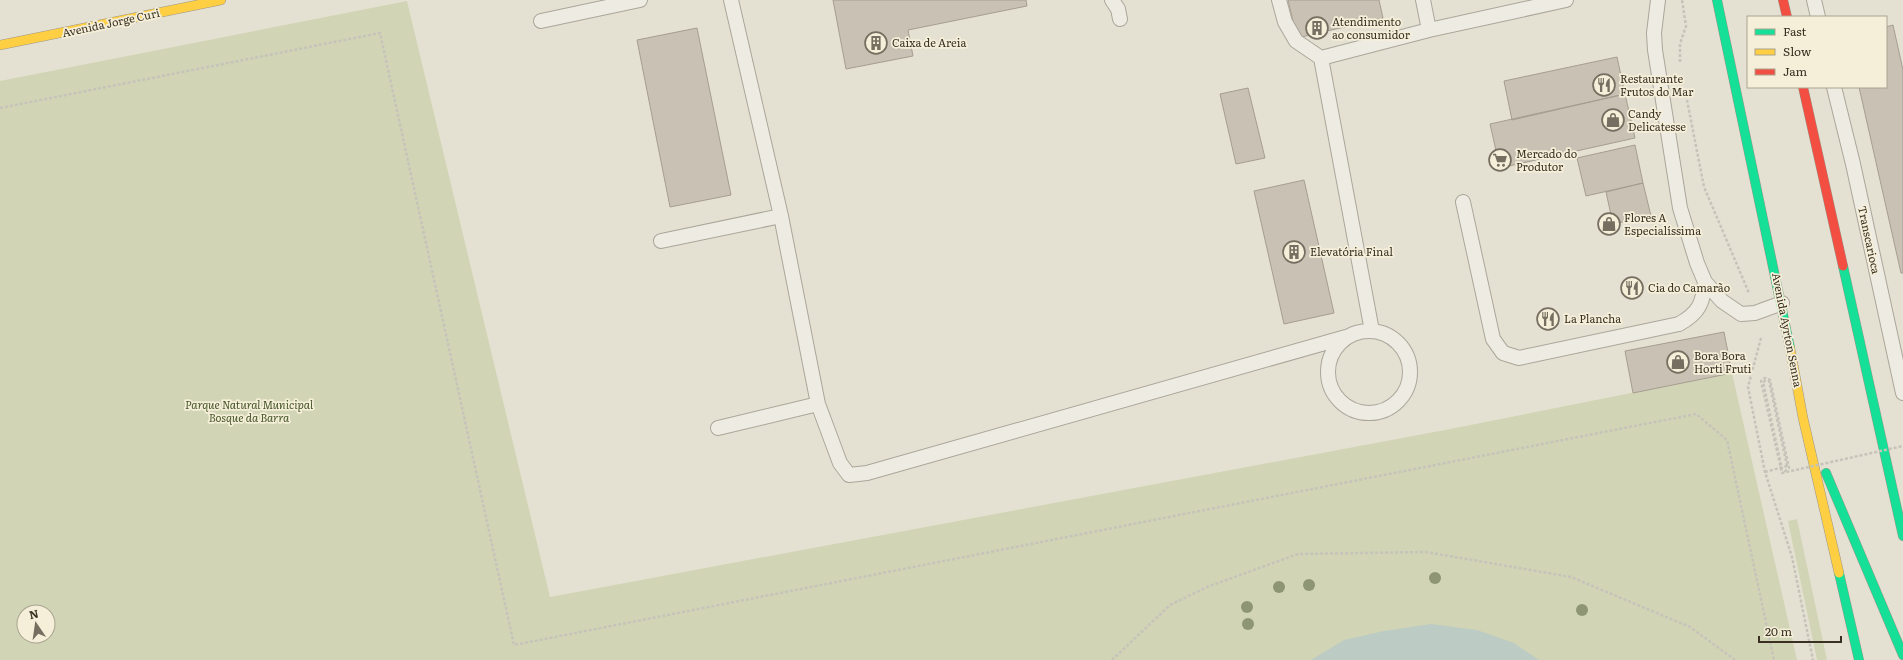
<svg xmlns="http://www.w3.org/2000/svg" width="1903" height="660" font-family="Literata,serif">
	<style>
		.green { fill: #d1d5b5; fill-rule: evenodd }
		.water { fill: #bccbc3 }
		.building { fill: #c9c1b3; stroke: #a69d91 }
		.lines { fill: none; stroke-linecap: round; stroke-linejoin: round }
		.lane-casing { stroke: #aba69a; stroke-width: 16 }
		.fast-casing { stroke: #9b968a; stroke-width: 10 }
		.slow-casing { stroke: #9b968a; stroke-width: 10 }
		.jam-casing { stroke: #9b968a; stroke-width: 10 }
		.path { stroke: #c6c3ba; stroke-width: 2.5; stroke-dasharray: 3 2; stroke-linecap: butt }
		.lane { stroke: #eeebe3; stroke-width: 14 }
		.fast { stroke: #16e098; stroke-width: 9 }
		.slow { stroke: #ffcf43; stroke-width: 9 }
		.jam { stroke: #f24e42; stroke-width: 9 }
		.path-bridge { stroke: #c6c3ba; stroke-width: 2.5; stroke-dasharray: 3 2; stroke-linecap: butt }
		.tree { fill: #8e9575 }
		.labels { text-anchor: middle; stroke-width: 3.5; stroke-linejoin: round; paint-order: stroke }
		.poi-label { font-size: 11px; fill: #3a3022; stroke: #f5efd9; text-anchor: start }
		.street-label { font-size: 11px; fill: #3a3022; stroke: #f5efd9 }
		.park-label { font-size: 11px; font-style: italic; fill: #465629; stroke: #f5efd9 }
	</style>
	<rect width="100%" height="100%" fill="#e5e1d2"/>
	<path class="green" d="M 407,1 L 550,597 L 1445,430 L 1732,373 L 1797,660 L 0,660 L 0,81 ZM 24,612 L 48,612 L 48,636 L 24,636 Z
		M 1797,519 L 1827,660 L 1817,660 L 1788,521 Z"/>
	<path class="water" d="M 1431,624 L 1477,630 L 1514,643 L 1539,660 L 1311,660 L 1344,640 L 1384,631 Z"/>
	<path class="building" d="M 833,0 L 1026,0 L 1027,6 L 908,30 L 913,56 L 846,69 Z
		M 1288,0 L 1379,0 L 1383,18 L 1297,38 Z
		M 1893,25 L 1903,70 L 1903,273 L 1901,273 L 1859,87 L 1886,87 L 1886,27 Z
		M 697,28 L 731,195 L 670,207 L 637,40 Z
		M 1617,57 L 1625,94 L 1512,120 L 1504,81 Z
		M 1248,88 L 1265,158 L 1236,164 L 1220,94 Z
		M 1625,94 L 1635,138 L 1500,168 L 1490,124 Z
		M 1635,145 L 1643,183 L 1586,196 L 1577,158 Z
		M 1304,180 L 1334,313 L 1284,324 L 1254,191 Z
		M 1643,183 L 1651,216 L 1613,224 L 1606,192 Z
		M 1724,332 L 1732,373 L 1633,393 L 1625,351 Z"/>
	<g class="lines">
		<g class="lane-casing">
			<path id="lane" d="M 731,0 L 781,216 L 818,404 L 840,463 L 849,475 L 867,473 L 1346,337
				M 1112,0 L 1118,9 L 1120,19
				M 1279,0 L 1285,22 L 1296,41 L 1321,58 L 1372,331
				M 1423,0 L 1429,30
				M 1658,0 L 1654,33 L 1655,50 L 1680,208 L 1697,263 L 1705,282 L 1722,301 L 1741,314 L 1755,313 L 1782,303
				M 1814,0 L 1818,17
				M 541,21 L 640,0
				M 1321,58 L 1429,30 L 1566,0
				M 1834,87 L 1853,164 L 1903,393
				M 1463,202 L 1493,339 L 1503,353 L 1519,358 L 1679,324 C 1699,313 1703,303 1705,282
				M 661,241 L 781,216
				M1328 372a41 41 0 1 1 82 0a41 41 0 1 1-82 0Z
				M 718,428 L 818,404"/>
		</g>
		<g class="fast-casing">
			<path id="fast" d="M 1717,0 L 1790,348
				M 1843,266 L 1903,536
				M 1826,473 L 1903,655
				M 1839,573 L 1859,660"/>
		</g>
		<g class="slow-casing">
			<path id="slow" d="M 0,45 L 221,0
				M 1790,348 L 1803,418 L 1839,573"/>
		</g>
		<g class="jam-casing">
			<path id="jam" d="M 1783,0 L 1787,17
				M 1803,87 L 1843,266"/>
		</g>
		<path class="path" d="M 1680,62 L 1680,44 L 1686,26 L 1682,0
			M 1686,95 L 1704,187 L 1749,293
			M 0,108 L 380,33 L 514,645 L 1696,414 L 1727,440 L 1774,660
			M 1761,338 L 1748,387 L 1765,472 L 1792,557 L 1813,660
			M 1765,472 L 1787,466
			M 1112,660 L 1170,605 L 1207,587 L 1298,554 L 1426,552 L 1571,577 L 1690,627 L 1735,660"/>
		<use href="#lane" class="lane"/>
		<use href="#fast" class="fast"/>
		<use href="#slow" class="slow"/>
		<use href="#jam" class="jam"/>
		<path class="path-bridge" d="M 1787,466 L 1769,381 L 1765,381 L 1763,382 L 1782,469 L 1785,471 L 1789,468 L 1770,380 L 1765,378 L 1761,381 L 1782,473 L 1903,446"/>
	</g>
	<g class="tree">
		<circle cx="1435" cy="578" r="6"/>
		<circle cx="1309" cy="585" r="6"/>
		<circle cx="1279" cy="587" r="6"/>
		<circle cx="1247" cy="607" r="6"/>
		<circle cx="1582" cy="610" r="6"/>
		<circle cx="1248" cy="624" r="6"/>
	</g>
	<defs>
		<g id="building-ring" transform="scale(1.15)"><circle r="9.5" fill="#f5efd9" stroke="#766e60" stroke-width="1.5"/><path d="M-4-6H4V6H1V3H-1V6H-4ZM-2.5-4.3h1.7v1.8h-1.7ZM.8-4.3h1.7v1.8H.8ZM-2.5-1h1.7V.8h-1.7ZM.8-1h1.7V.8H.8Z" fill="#766e60"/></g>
		<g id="restaurant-ring" transform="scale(1.15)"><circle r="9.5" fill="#f5efd9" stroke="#766e60" stroke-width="1.5"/><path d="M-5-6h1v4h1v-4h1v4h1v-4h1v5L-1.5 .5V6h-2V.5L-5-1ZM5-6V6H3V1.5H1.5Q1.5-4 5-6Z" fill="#766e60"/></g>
		<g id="shop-ring" transform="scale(1.15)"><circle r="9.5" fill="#f5efd9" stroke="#766e60" stroke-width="1.5"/><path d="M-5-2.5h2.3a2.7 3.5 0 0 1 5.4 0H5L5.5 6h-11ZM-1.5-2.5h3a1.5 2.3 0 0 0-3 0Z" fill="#766e60"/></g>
		<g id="supermarket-ring" transform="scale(1.15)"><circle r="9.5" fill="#f5efd9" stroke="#766e60" stroke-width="1.5"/><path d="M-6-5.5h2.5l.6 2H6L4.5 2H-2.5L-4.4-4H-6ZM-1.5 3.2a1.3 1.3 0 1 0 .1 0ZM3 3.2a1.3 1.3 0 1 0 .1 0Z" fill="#766e60"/></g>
	</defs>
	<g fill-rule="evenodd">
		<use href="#building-ring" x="1317" y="28"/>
		<use href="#building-ring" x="876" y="43"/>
		<use href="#restaurant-ring" x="1604" y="85"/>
		<use href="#shop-ring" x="1613" y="120"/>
		<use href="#supermarket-ring" x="1500" y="160"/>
		<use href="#shop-ring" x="1609" y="224"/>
		<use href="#building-ring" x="1294" y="252"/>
		<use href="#restaurant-ring" x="1632" y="288"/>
		<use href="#restaurant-ring" x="1548" y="319"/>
		<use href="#shop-ring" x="1678" y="362"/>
	</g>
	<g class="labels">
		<g class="poi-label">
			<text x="1332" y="26">Atendimento<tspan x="1332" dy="13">ao consumidor</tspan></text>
			<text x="892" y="47">Caixa de Areia</text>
			<text x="1620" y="83">Restaurante<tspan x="1620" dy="13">Frutos do Mar</tspan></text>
			<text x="1628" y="118">Candy<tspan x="1628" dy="13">Delicatesse</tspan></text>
			<text x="1516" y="158">Mercado do<tspan x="1516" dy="13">Produtor</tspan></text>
			<text x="1624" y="222">Flores A<tspan x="1624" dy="13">Especialíssima</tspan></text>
			<text x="1310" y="256">Elevatória Final</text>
			<text x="1648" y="292">Cia do Camarão</text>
			<text x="1564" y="323">La Plancha</text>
			<text x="1694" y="360">Bora Bora<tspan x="1694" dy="13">Horti Fruti</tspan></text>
		</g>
		<g class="street-label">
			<text transform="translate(111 23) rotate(-12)" y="4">Avenida Jorge Curi</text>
			<text transform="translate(1869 240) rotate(78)" y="4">Transcarioca</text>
			<text transform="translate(1787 330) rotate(79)" y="4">Avenida Ayrton Senna</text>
		</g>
		<g class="park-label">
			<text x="249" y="409">Parque Natural Municipal<tspan x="249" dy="13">Bosque da Barra</tspan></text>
		</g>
	</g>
	<rect x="1747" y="16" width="140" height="72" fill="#f5efd9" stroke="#aaa390"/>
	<rect x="1755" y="29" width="20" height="6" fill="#16e098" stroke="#aaa390"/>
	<text x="1783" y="36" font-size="12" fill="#3a3022">Fast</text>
	<rect x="1755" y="49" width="20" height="6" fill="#ffcf43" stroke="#aaa390"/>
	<text x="1783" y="56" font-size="12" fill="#3a3022">Slow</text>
	<rect x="1755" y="69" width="20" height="6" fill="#f24e42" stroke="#aaa390"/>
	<text x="1783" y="76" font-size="12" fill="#3a3022">Jam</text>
	<g transform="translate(36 624) rotate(347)"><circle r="19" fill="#f5efd9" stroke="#aaa390"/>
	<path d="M0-3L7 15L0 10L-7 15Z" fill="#766e60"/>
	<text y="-6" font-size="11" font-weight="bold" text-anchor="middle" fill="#3a3022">N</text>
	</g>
	<path d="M1759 636v6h82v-6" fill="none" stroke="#3a3022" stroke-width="2"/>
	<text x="1765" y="636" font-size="12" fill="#3a3022" stroke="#f5efd9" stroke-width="3" paint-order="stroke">20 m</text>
</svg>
